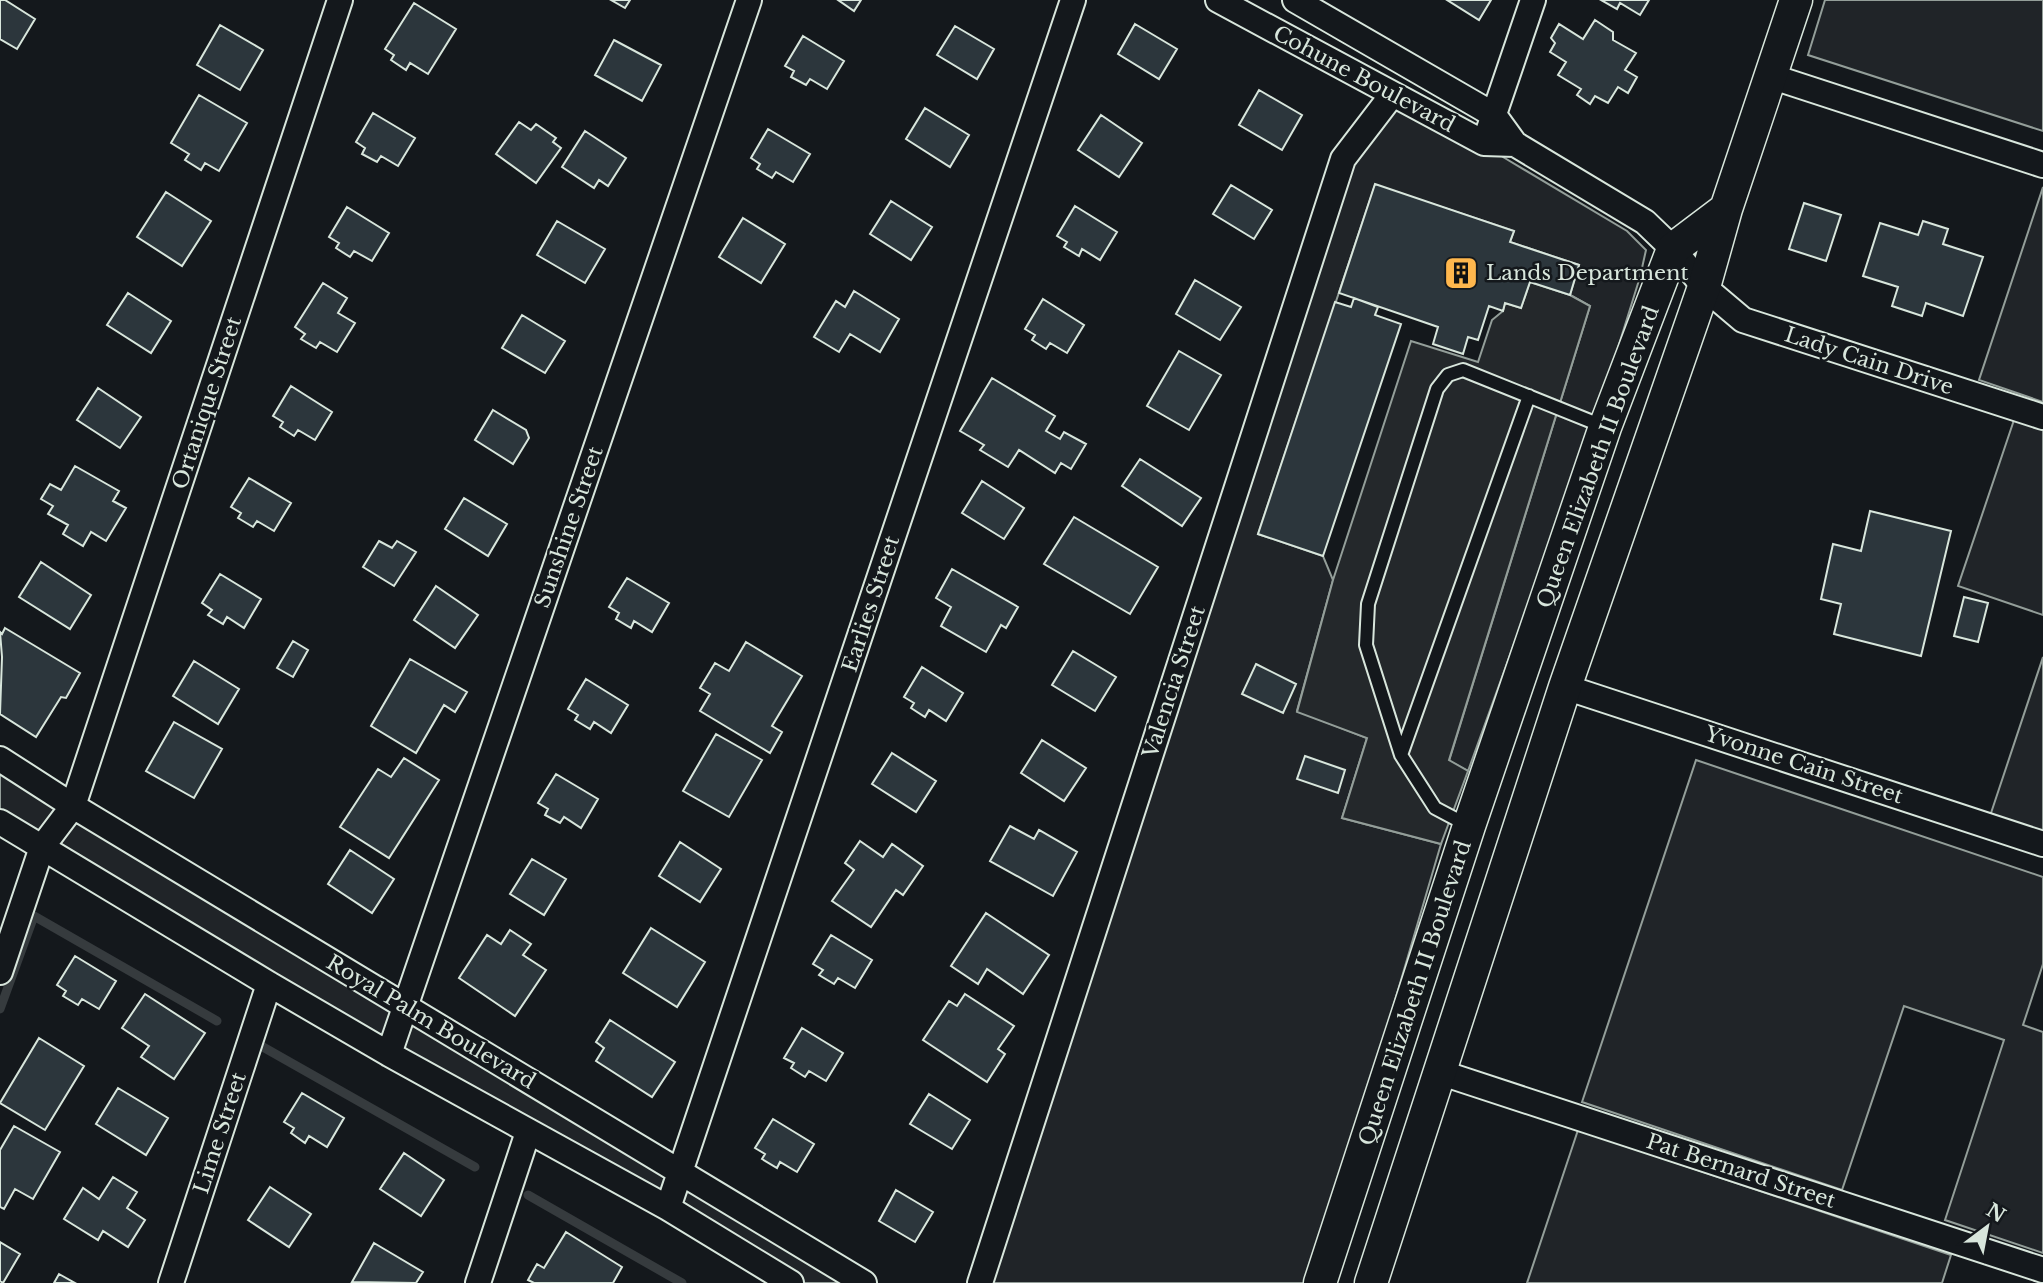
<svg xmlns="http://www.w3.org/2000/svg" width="2043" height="1283" font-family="'Libre Baskerville',serif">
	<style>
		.green { fill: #202428; stroke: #939e99; stroke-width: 2 }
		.parking { fill: #24282b; stroke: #939e99; stroke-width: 2 }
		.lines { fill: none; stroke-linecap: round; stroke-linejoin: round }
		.stream { stroke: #363b3e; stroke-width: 9 }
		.building { fill: #2c363c; stroke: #d8e6dc; stroke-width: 2 }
		.service-casing { stroke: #d8e6dc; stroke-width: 16 }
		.minor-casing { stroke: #d8e6dc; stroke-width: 28 }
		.tertiary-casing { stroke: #d8e6dc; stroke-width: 35 }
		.service { stroke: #14181c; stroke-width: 12 }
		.minor { stroke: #14181c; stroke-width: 24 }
		.tertiary { stroke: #14181c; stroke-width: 32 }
		.labels { text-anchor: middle; stroke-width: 5; stroke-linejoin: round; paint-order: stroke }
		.street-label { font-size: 21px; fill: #d8e6dc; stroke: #14181c }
		.poi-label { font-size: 21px; fill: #d8e6dc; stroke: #14181c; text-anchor: start }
	</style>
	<rect width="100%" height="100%" fill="#14181c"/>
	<path class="green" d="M 1825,0 L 2043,0 L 2043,131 L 1808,55 Z
		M 1392,95 L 1484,143 L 1503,157 L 1627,231 L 1646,250 L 1640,277 L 1597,415 L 1468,771 L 1449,761 L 1590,306 L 1570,295 L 1579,265 L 1510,242 L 1514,231 L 1375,185 L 1258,534 L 1323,556 L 1333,580 L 1297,711 L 1367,738 L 1342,818 L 1441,844 L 1312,1283 L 980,1283 L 1343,159 Z
		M 2043,187 L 2043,402 L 1979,380 Z
		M 2014,420 L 2043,430 L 2043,615 L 1958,586 Z
		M 2043,657 L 2043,834 L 1990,816 Z
		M 0,759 L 864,1283 L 783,1283 L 0,822 Z
		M 1696,760 L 2043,877 L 2043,964 L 2023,1025 L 2043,1032 L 2043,1253 L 1945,1220 L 2004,1040 L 1904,1006 L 1842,1190 L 1582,1102 Z
		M 1578,1130 L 1951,1255 L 1942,1283 L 1527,1283 Z"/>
	<path class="parking" d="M 1530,282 L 1570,295 L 1590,306 L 1449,760 L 1468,771 L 1441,844 L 1342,818 L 1367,738 L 1297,712 L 1333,580 L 1411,341 L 1478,362 L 1492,320 L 1503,311 L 1505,303 L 1521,308 Z"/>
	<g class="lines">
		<path class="stream" d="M 0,1009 L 34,916 L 217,1021
			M 263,1047 L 475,1167
			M 528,1195 L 682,1283"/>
	</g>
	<path class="building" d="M 0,0 L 5,0 L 35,19 L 17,49 L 0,39 Z
		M 611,0 L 630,0 L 625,8 Z
		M 838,0 L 861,0 L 854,11 Z
		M 1447,0 L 1491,0 L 1479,20 Z
		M 1601,0 L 1649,0 L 1640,15 L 1620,3 L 1617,9 Z
		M 414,3 L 456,29 L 428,74 L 410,63 L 406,70 L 391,60 L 394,55 L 385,49 Z
		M 1595,20 L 1613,32 L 1613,40 L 1636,53 L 1625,70 L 1637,77 L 1628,93 L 1618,87 L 1608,103 L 1595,96 L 1590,104 L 1577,95 L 1581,89 L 1558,75 L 1566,62 L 1550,52 L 1555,43 L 1551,38 L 1559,24 L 1583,39 Z
		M 1135,24 L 1177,49 L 1159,79 L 1118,54 Z
		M 220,25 L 263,50 L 240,90 L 197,65 Z
		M 955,26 L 994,49 L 977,79 L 937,55 Z
		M 803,36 L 844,61 L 827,89 L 810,79 L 806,85 L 791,77 L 794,71 L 785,66 Z
		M 614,40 L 661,65 L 642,101 L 595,75 Z
		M 1259,90 L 1302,115 L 1282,150 L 1239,125 Z
		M 199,95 L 247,123 L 219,171 L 205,163 L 201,170 L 185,160 L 189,154 L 171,143 Z
		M 925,108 L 969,135 L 950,167 L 906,139 Z
		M 373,113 L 415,138 L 398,166 L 381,156 L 377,162 L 362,154 L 365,148 L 356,142 Z
		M 1101,115 L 1142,143 L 1119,177 L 1078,150 Z
		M 519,122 L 531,130 L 536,124 L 556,138 L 553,142 L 561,148 L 536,183 L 496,154 Z
		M 768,129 L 810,154 L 793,182 L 776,172 L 772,178 L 757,169 L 760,164 L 751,158 Z
		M 585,131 L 626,158 L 608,186 L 599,180 L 594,188 L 562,167 Z
		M 1375,184 L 1514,231 L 1510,242 L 1579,265 L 1570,295 L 1530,282 L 1521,308 L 1505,303 L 1503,311 L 1489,306 L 1478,340 L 1468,337 L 1463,354 L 1433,344 L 1438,327 L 1339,293 Z
		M 1231,185 L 1272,210 L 1254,239 L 1213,214 Z
		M 166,192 L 211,221 L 182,266 L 137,237 Z
		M 891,201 L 932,227 L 911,260 L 870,234 Z
		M 1804,203 L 1841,215 L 1826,261 L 1789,249 Z
		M 1075,206 L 1117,232 L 1100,260 L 1082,249 L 1079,256 L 1064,247 L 1067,242 L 1057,236 Z
		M 347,207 L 389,233 L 372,261 L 354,251 L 350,257 L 336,248 L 339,243 L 329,237 Z
		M 743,218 L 785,244 L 761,283 L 719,257 Z
		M 557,221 L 605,249 L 585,283 L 537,255 Z
		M 1923,221 L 1948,229 L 1943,244 L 1983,257 L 1963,316 L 1926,303 L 1922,316 L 1892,306 L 1898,287 L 1863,276 L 1880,223 L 1918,235 Z
		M 1195,280 L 1241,307 L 1220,340 L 1176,314 Z
		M 323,283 L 347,298 L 338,313 L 355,323 L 337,352 L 320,342 L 316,348 L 301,339 L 305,334 L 295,327 Z
		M 854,291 L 899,319 L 880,352 L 850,334 L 839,352 L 814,337 L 836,301 L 845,307 Z
		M 128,293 L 171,321 L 151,353 L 107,325 Z
		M 1354,298 L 1378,307 L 1375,315 L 1401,324 L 1323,556 L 1258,534 L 1335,302 L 1351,307 Z
		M 1043,299 L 1084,325 L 1067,353 L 1050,343 L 1046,349 L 1032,340 L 1035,335 L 1025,329 Z
		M 522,315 L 565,341 L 545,373 L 502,348 Z
		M 1179,351 L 1221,375 L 1189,430 L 1147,406 Z
		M 992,378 L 1055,416 L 1046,431 L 1060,439 L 1064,432 L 1086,444 L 1071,469 L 1061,463 L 1055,473 L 1019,450 L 1008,467 L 980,450 L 984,445 L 960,431 Z
		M 291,386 L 332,412 L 315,440 L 298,430 L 294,436 L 280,427 L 283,422 L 273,416 Z
		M 98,388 L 141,417 L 120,448 L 77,420 Z
		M 493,410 L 526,430 L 529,438 L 513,464 L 475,440 Z
		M 1140,459 L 1201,498 L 1182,526 L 1122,486 Z
		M 75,466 L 119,491 L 113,501 L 126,508 L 106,541 L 91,532 L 83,546 L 63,534 L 68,525 L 48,514 L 53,506 L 41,499 L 50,484 L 61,490 Z
		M 249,478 L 291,503 L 274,531 L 257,521 L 253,527 L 238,518 L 241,513 L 231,507 Z
		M 982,481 L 1024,508 L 1004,539 L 962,513 Z
		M 464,498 L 507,524 L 488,556 L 445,529 Z
		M 1870,511 L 1951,531 L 1921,656 L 1834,634 L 1841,604 L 1821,599 L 1833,544 L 1861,551 Z
		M 1074,517 L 1158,567 L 1130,614 L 1044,564 Z
		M 379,541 L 392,548 L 397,541 L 416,552 L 394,586 L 363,567 Z
		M 41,562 L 91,595 L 70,629 L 19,597 Z
		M 952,569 L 1018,607 L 1006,628 L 1001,625 L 986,652 L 941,626 L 951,607 L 936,598 Z
		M 220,574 L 261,599 L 244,628 L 227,617 L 223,624 L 208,615 L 212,610 L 202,603 Z
		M 627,578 L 669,603 L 652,632 L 634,621 L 631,628 L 616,619 L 619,613 L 609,607 Z
		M 436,586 L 478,615 L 455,648 L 414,620 Z
		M 1964,597 L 1988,603 L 1978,642 L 1954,636 Z
		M 5,628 L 80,673 L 66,698 L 61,697 L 36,737 L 0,714 L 2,657 L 0,632 L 2,634 Z
		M 293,641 L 308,650 L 293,677 L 277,668 Z
		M 746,642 L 802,676 L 772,726 L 782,732 L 770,753 L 700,711 L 710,694 L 700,688 L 715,663 L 729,671 Z
		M 1073,651 L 1116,677 L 1095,711 L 1052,685 Z
		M 410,659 L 467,692 L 455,712 L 444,705 L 416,753 L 371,726 Z
		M 194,661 L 239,689 L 218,724 L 173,696 Z
		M 1256,664 L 1296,684 L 1283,713 L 1242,694 Z
		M 922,667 L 963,693 L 946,721 L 929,710 L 925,717 L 911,708 L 914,703 L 904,697 Z
		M 586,679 L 628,705 L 611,733 L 594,722 L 590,729 L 575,720 L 578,715 L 568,709 Z
		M 174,722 L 222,749 L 194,798 L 146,771 Z
		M 716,734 L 762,760 L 729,817 L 683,791 Z
		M 1042,740 L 1086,768 L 1064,801 L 1021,773 Z
		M 892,753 L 936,781 L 916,812 L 872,784 Z
		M 1305,756 L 1345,770 L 1338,793 L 1297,779 Z
		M 404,758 L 439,780 L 389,858 L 340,827 L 378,769 L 391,777 Z
		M 556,774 L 598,799 L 581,828 L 564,817 L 560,823 L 545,815 L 548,809 L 538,803 Z
		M 1010,826 L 1034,839 L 1039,830 L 1077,852 L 1053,896 L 990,861 Z
		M 860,841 L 883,857 L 892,844 L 923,866 L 903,895 L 896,890 L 871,927 L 832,901 L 854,870 L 845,863 Z
		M 680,842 L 721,869 L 700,902 L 659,876 Z
		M 350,850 L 394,879 L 372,913 L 328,884 Z
		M 532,859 L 566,879 L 544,915 L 510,894 Z
		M 986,913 L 1049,955 L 1023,994 L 987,969 L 978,984 L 951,966 Z
		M 651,928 L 705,962 L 677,1007 L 623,973 Z
		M 510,930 L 531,944 L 523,955 L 546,970 L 515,1016 L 459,978 L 487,935 L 501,944 Z
		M 831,935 L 872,960 L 855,988 L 838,978 L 834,984 L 819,975 L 823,970 L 813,964 Z
		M 75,956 L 116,981 L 99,1009 L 82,999 L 78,1005 L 63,996 L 66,991 L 57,985 Z
		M 145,994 L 205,1033 L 174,1079 L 141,1057 L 149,1046 L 122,1028 Z
		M 965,994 L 1014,1026 L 998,1049 L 1005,1054 L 987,1082 L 923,1040 L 949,1001 L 957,1006 Z
		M 610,1020 L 675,1062 L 652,1097 L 596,1061 L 604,1048 L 596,1042 Z
		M 802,1028 L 843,1053 L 826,1081 L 809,1071 L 805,1077 L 791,1068 L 794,1063 L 784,1058 Z
		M 39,1038 L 84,1066 L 45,1130 L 0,1103 Z
		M 118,1088 L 168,1118 L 146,1155 L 96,1124 Z
		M 302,1093 L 344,1118 L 327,1147 L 309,1136 L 305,1143 L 291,1133 L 294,1128 L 284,1122 Z
		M 929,1094 L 970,1120 L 952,1149 L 910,1124 Z
		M 773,1119 L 814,1144 L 797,1172 L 780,1162 L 777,1168 L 762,1159 L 765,1154 L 755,1148 Z
		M 14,1126 L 60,1152 L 33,1199 L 15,1189 L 4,1209 L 0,1207 L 0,1150 Z
		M 404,1153 L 444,1180 L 421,1216 L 380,1189 Z
		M 113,1177 L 137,1192 L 127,1208 L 145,1220 L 128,1247 L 103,1231 L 98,1240 L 64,1219 L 83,1188 L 99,1199 Z
		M 270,1187 L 311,1214 L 289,1247 L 248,1220 Z
		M 896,1190 L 933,1212 L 915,1242 L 879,1221 Z
		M 566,1232 L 622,1267 L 613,1283 L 534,1283 L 528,1280 L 537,1264 L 544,1268 Z
		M 0,1242 L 20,1254 L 3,1283 L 0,1281 Z
		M 374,1243 L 423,1272 L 416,1283 L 352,1282 Z
		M 59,1274 L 75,1283 L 54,1283 Z"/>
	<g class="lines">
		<g class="service-casing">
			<path id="service" d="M 1401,755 L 1529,396
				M 1469,826 L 1435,808 L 1401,755 L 1366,645 L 1368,604 L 1437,389 L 1448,375 L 1463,370 L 1605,427"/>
		</g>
		<g class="minor-casing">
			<path id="minor" d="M 1218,0 L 1484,143 L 1515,144
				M 1295,0 L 1494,115 L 1515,144 L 1645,222 L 1673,249 L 1704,287 L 1743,320 L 2043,417
				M 1770,76 L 2043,165
				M 1489,129 L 1533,0
				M 1565,687 L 2043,844
				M 0,759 L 73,806 L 864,1283
				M 0,822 L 269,984 L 389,1054 L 668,1208 L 791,1283
				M 0,972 L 42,847 L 73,806 L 340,0
				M 389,1054 L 749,0
				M 1439,1072 L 2043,1270
				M 668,1208 L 1073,0
				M 171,1283 L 269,984
				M 478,1283 L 528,1132
				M 980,1283 L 1343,159 L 1392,95"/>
		</g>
		<g class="tertiary-casing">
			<path id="tertiary" d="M 1320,1283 L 1469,826 L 1605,427 L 1673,249 L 1726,209
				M 1371,1283 L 1565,687 L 1704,287 L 1726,209 L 1796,0"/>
		</g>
		<use href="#service" class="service"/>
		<use href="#minor" class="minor"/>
		<use href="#tertiary" class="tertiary"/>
	</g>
	<defs>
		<g id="building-square" transform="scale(1.75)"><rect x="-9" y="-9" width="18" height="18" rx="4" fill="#ffb74d" stroke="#14181c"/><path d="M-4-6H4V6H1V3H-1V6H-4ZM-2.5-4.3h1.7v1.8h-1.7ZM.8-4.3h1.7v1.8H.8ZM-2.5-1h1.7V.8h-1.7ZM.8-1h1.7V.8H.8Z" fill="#111"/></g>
	</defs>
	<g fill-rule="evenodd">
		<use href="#building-square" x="1461" y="273"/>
	</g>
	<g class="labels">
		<g class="street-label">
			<text transform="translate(1364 79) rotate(28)" y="7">Cohune Boulevard</text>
			<text transform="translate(1869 361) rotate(18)" y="7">Lady Cain Drive</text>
			<text transform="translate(207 403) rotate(-72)" y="7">Ortanique Street</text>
			<text transform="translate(1598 457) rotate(-70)" y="7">Queen Elizabeth II Boulevard</text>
			<text transform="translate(569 527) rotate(-71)" y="7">Sunshine Street</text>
			<text transform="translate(871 604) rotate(-72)" y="7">Earlies Street</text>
			<text transform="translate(1174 682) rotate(-72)" y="7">Valencia Street</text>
			<text transform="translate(1804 765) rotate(18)" y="7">Yvonne Cain Street</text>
			<text transform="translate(1415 993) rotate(-72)" y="7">Queen Elizabeth II Boulevard</text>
			<text transform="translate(431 1022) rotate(31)" y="7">Royal Palm Boulevard</text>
			<text transform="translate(220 1133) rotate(-72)" y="7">Lime Street</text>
			<text transform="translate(1741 1171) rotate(18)" y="7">Pat Bernard Street</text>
		</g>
		<g class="poi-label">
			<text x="1486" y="280">Lands Department</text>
		</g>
	</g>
	<g transform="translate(1987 1227) rotate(32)" stroke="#14181c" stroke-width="5" paint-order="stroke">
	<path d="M0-5L12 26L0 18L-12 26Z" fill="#d8e6dc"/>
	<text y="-10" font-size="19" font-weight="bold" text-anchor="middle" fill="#d8e6dc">N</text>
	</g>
</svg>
